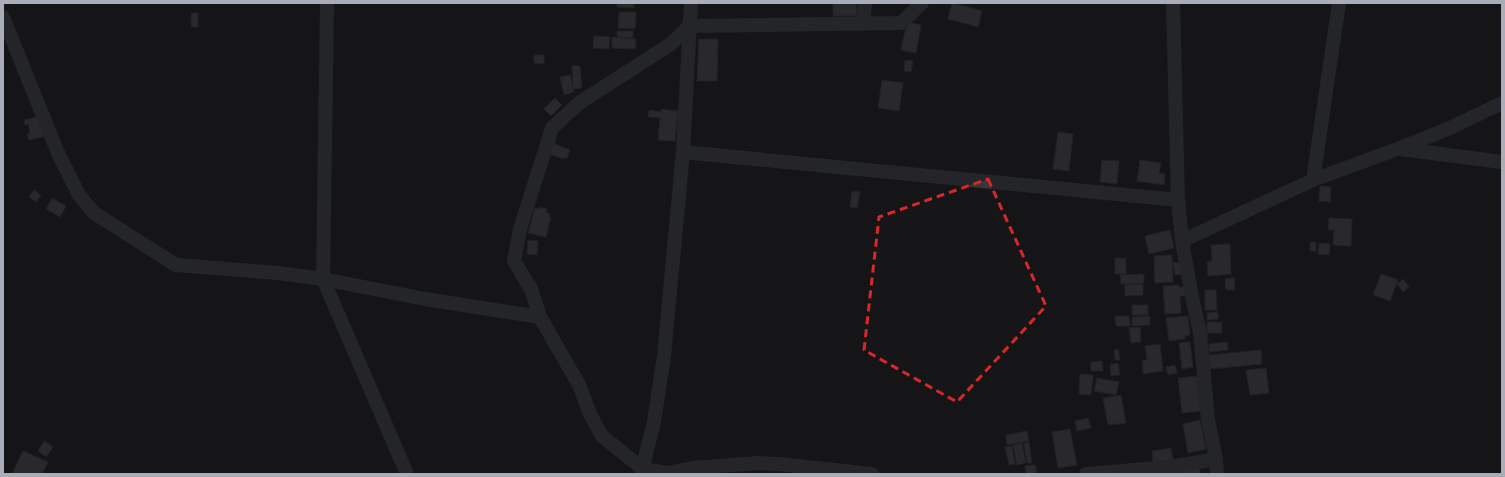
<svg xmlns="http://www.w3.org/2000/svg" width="1505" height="477" font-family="Jost,sans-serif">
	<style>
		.building { fill: #404145; stroke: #303034 }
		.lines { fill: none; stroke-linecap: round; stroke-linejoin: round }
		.minor { stroke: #37383d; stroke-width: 14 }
		.marked { fill: none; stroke: #d62828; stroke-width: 3; stroke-dasharray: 8 5; stroke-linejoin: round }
	</style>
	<rect width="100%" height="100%" fill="#161618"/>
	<path class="building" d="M 617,3 L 634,3 L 634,8 L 617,7 Z
		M 833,3 L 856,3 L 857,16 L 833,16 Z
		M 952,3 L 982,11 L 978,27 L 948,19 Z
		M 619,12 L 636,12 L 635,29 L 618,28 Z
		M 191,13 L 198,13 L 198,27 L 191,27 Z
		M 907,22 L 921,25 L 916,53 L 901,50 Z
		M 617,31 L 633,31 L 633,38 L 617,37 Z
		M 594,36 L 610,37 L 609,49 L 593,48 Z
		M 612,37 L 636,39 L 635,49 L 612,48 Z
		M 699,39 L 718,39 L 717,81 L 697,81 Z
		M 534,55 L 544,55 L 544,64 L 534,63 Z
		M 905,60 L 913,61 L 911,72 L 904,71 Z
		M 572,66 L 580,66 L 582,88 L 573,89 Z
		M 570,75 L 574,92 L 564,95 L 560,77 Z
		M 882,80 L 903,83 L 899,111 L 878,108 Z
		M 555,98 L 562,105 L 551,116 L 544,109 Z
		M 661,109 L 678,111 L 675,141 L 658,140 L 660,118 L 648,117 L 649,110 L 661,112 Z
		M 42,116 L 46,136 L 29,140 L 27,134 L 30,133 L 28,124 L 25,125 L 24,120 Z
		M 1058,132 L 1073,134 L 1069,171 L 1053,169 Z
		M 553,143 L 570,150 L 567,158 L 561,158 L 549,154 Z
		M 1102,160 L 1119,161 L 1117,184 L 1100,182 Z
		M 1140,160 L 1161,163 L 1159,173 L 1165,174 L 1164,185 L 1137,181 Z
		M 1320,186 L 1331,187 L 1330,202 L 1319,201 Z
		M 34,190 L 41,195 L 36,202 L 29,197 Z
		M 852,191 L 860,192 L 857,208 L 850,207 Z
		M 52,198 L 66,206 L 60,217 L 46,209 Z
		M 540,207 L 547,209 L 546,212 L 550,214 L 549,217 L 551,217 L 546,237 L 528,233 L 535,208 L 539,209 Z
		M 1329,218 L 1352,219 L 1351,246 L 1333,245 L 1334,230 L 1328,230 Z
		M 1170,230 L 1174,248 L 1149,254 L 1145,236 Z
		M 528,240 L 538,241 L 537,255 L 527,254 Z
		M 1310,242 L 1316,242 L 1316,251 L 1310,251 Z
		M 1319,243 L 1330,244 L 1329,255 L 1318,254 Z
		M 1230,244 L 1231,274 L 1208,276 L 1207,262 L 1212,261 L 1211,245 Z
		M 1172,255 L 1173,282 L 1155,283 L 1154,256 Z
		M 1115,258 L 1126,258 L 1126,274 L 1115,274 Z
		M 1180,262 L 1183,274 L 1175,275 L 1173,263 Z
		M 1144,274 L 1144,283 L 1121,284 L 1120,275 Z
		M 1381,274 L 1398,280 L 1390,301 L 1373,295 Z
		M 1234,278 L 1235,290 L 1226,290 L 1225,279 Z
		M 1403,279 L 1409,287 L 1403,292 L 1397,284 Z
		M 1143,284 L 1143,295 L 1125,296 L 1125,285 Z
		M 1179,285 L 1179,287 L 1184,287 L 1185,296 L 1180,296 L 1181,313 L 1165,314 L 1163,286 Z
		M 1205,290 L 1216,290 L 1217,310 L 1205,310 Z
		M 1132,305 L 1148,305 L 1148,315 L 1132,315 Z
		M 1218,312 L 1218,319 L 1207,320 L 1207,313 Z
		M 1115,316 L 1129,316 L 1130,326 L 1116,326 Z
		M 1150,316 L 1150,325 L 1132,326 L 1132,317 Z
		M 1188,316 L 1190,335 L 1185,336 L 1185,339 L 1169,341 L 1166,318 Z
		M 1207,322 L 1222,322 L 1222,333 L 1207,333 Z
		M 1140,327 L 1141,342 L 1131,343 L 1129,328 Z
		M 1190,342 L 1193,367 L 1182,369 L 1179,343 Z
		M 1227,342 L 1228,350 L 1209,352 L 1209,344 Z
		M 1160,344 L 1163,371 L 1143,374 L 1142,361 L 1147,360 L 1145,346 Z
		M 1118,349 L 1120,360 L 1115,360 L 1114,350 Z
		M 1261,350 L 1262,364 L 1210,369 L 1209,355 Z
		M 1102,361 L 1103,371 L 1091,371 L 1091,362 Z
		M 1118,363 L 1120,375 L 1111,376 L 1110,365 Z
		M 1175,365 L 1177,373 L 1168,375 L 1166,367 Z
		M 1266,368 L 1269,393 L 1250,395 L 1246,370 Z
		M 1080,374 L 1093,375 L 1091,395 L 1079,394 Z
		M 1197,376 L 1201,411 L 1182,413 L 1178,378 Z
		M 1097,378 L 1119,382 L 1116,395 L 1094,391 Z
		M 1121,395 L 1126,423 L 1108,425 L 1103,398 Z
		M 1088,418 L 1091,428 L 1077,431 L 1075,421 Z
		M 1200,420 L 1206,449 L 1188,453 L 1183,424 Z
		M 1070,429 L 1077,465 L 1058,468 L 1052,432 Z
		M 1027,431 L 1029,441 L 1007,445 L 1006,435 Z
		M 44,441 L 53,447 L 46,457 L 38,451 Z
		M 1029,442 L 1032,463 L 1027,463 L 1024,443 Z
		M 1022,443 L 1026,463 L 1017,465 L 1013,445 Z
		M 1012,446 L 1015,464 L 1009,465 L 1005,447 Z
		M 1171,448 L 1173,460 L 1153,462 L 1152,451 Z
		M 23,451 L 48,462 L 42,474 L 12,474 Z
		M 1035,465 L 1037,473 L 1026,474 L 1025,466 Z
		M 1199,467 L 1200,474 L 1171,474 L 1171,470 Z"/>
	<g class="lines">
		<path class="minor" d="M 327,3 L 323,279 L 407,474
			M 1173,3 L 1178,200 L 1182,241 L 1192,297 L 1200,333 L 1208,419 L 1216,459 L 1217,474
			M 3,17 L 58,153 L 79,195 L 94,213 L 176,265 L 278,273 L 323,279 L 425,299 L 540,317
			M 863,24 L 865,3
			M 1401,149 L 1502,162
			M 683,152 L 1178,200
			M 1313,180 L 1339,3
			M 1182,241 L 1313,180 L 1400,148 L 1450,128 L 1502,103
			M 641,474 L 654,422 L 664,356 L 683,152 L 691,3
			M 872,474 L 779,464 L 759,463 L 692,468 L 667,473 L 643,469 L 602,436 L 590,414 L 579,385 L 540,317 L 531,289 L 514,261 L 520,229 L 552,128 L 579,103 L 671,44 L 689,26 L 901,23 L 922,3
			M 1086,474 L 1170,467 L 1216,459"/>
	</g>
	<path d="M0 0H1505V477H0ZM 988,179 L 1046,306 L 957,402 L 864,350 L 879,217 Z" fill="#161618" fill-opacity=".55" fill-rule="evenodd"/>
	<path class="marked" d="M 988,179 L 1046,306 L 957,402 L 864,350 L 879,217 Z"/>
	<rect width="1505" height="477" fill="none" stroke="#a8adb8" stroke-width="8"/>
</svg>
